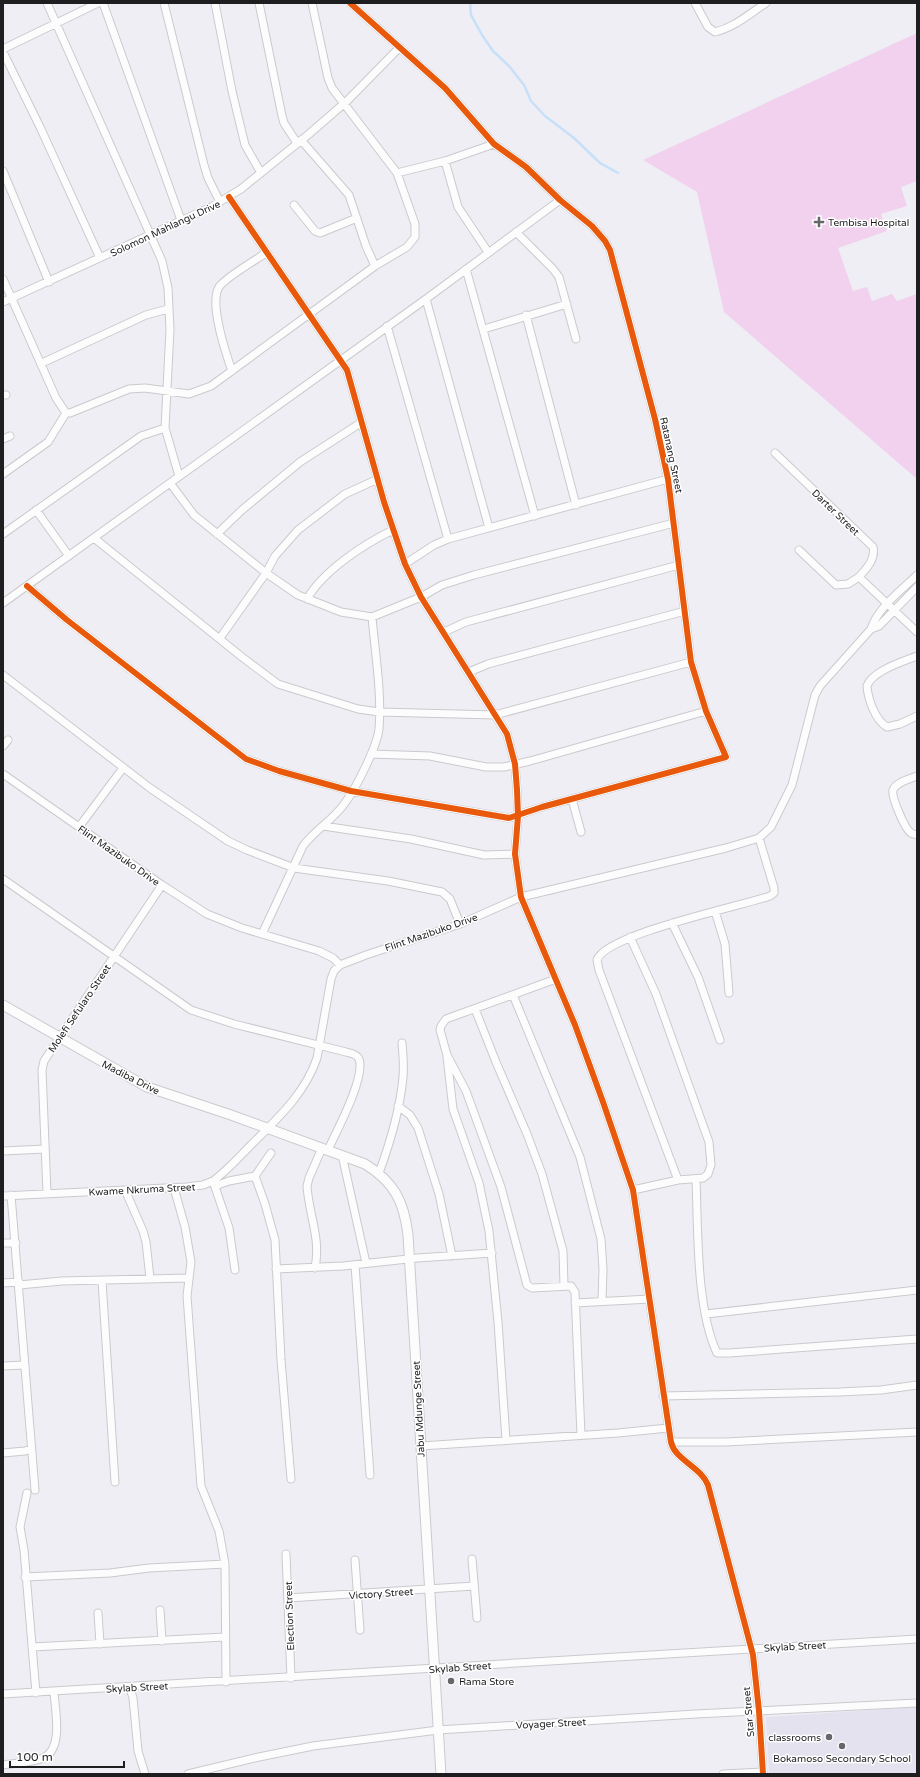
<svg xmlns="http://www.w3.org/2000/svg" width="920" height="1777" font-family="'Varela Round',sans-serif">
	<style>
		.built { fill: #e3e2ee }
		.green { fill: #f1d1ee }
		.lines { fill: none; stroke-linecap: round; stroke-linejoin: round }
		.stream { stroke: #c7e0fa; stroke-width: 2.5 }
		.minor-casing { stroke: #cacace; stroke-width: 9 }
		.tertiary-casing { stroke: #cacace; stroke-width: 11 }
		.minor { stroke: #fdfcfd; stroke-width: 7 }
		.tertiary { stroke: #fdfcfd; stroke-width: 9 }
		.cycleway-casing { stroke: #fff; stroke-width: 8 }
		.cycleway { stroke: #e8590c; stroke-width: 6 }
		.poi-dot { fill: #67676b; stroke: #fff; stroke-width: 1.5 }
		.labels { text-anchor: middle; stroke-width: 3; stroke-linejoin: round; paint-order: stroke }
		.poi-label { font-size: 10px; fill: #1e1e21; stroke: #fff; text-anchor: start }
		.street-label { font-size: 10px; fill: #1e1e21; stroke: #fff }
	</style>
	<rect width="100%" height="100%" fill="#efeef4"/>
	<path class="built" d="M 917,1707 L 917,1774 L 769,1774 L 766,1717 Z"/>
	<path class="green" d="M 917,33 L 917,181 L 901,187 L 907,206 L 881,214 L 887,231 L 838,248 L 853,291 L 867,287 L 872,301 L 892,294 L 897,301 L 917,294 L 917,479 L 724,312 L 697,192 L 643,160 Z"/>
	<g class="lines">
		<path class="stream" d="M 470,3 L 471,15 L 482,35 L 493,51 L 509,66 L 524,85 L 531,101 L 545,116 L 574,138 L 600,163 L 618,173"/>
		<g class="minor-casing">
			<path id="minor" d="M 47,3 L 162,261 L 168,288 L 170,330 L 165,428 L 179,476
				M 103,3 L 181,220
				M 164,3 L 204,165 L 208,178 L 220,202
				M 215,3 L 232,91 L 245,145 L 261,173
				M 259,3 L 282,116 L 284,123 L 297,143
				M 695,3 L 708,27 L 715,32 C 735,27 749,14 766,3
				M 3,49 L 98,3
				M 3,52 L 40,127 L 100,258
				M 301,140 L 349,195 L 366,246 L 375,266
				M 445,161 L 458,207 L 488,252
				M 3,171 L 49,282
				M 397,173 L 445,161 L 494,144
				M 229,197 L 347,370 L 384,502 L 405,564 L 421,597 L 507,734 L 515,764 L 517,790 L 518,816 L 515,854 L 521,897 L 575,1025 L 603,1102 L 633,1190 L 671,1442 C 675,1460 700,1466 708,1485 L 753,1655 L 759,1711 L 763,1774
				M 294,205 L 315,231 L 320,233 L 357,218
				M 516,232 L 553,269 L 559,277 L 576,339
				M 466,269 L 535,516
				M 3,279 L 56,398 L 66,413 L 70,413 L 129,389 L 145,388 L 189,394 L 211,386 L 375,266 L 407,247 L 415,237 L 415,224 L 397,173 L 332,88 L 328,78 L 312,3
				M 426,299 L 489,528
				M 3,302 L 211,207 L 241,189 L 309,134 L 347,101 L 399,48
				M 526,315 L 576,505
				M 387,326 L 448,539
				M 484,329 L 567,304
				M 42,363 L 146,315 L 168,309
				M 232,371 C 226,354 209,303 219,287 C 226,277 254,261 266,253
				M 3,395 L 6,395
				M 3,439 L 10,436
				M 775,453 L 873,547 C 876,559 866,569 859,577 L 917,632
				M 3,474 L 48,442 L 66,413
				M 170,483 L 194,515 L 266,573 L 298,595 L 341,612 L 372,617 L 421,597 L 442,585 L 474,575 L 674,523
				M 36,510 L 69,556
				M 3,534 L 141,436 L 165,428
				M 217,534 L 242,510 L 300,462 L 362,422
				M 94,538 L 242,657 L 278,684 L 358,709 L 379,712 L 495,715 L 691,662
				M 799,550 L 836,585 L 848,584 L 859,577
				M 405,564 L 434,545 L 448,539 L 668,479
				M 27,586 L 67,620 L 246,759 L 279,771 L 351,791 L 509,818 L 542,807 L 726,757 L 706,711 L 691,662 L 668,479 L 655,419 L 610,250 L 605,241 L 592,226 L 560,200 L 526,167 L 494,144 L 445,88 L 350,3
				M 307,599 C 323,571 364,544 393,530
				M 3,603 L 426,299 L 560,200
				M 871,629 L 879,626 L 917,587
				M 444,632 L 466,622 L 679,565
				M 220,638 L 266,573 L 275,556 L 298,530 L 345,494 L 378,479
				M 917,656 C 902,662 872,671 867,686 C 868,699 875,720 887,727 L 900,724 L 917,716
				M 469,672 L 488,664 L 685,611
				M 3,675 L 150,788 L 228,841 L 247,850 L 294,868 L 388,881 L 442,892 L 450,899 L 460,924
				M 3,746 L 8,740
				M 371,754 L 430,756 L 486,767 L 504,767 L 530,761 L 706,711
				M 3,774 L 162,885 L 207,914 L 242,928 L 319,951 L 333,958 L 340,965 L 366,955 L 460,924 L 521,897 L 726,848 L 759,838 L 771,827 L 792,785 L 815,695 L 820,686 L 871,629 C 878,607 901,591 917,575
				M 917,776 C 910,779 896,782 893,790 C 891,797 905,829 911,833 C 912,834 915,834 917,835
				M 572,799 L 581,832
				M 323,826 L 411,839 L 484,855 L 515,854
				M 79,827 L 123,768
				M 3,879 L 191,1010 L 234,1024 L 346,1052 C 350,1053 357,1054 359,1059 C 366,1077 336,1132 328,1150
				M 715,911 L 725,944 L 729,993
				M 672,923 L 698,977 L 720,1040
				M 262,934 L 303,846 C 315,830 333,820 345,803 C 356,788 377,747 379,729 C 382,694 375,652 372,617
				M 630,937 L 656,994 L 709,1142 L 711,1165 L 708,1174 L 703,1178 L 678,1180 L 633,1190
				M 556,979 L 446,1019 L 441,1026 L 440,1030 L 447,1055 L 466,1091 L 501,1187 L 527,1285 L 532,1288 L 571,1286 L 575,1292 L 581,1435
				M 513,995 L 580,1157 L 601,1239 L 603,1269 L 602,1301
				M 475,1009 L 496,1062 L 527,1134 L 542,1174 L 563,1251 L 564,1286
				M 447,1057 L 453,1109 L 479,1183 L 489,1231 L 498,1322 L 506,1440
				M 398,1106 L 410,1115 L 418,1128 L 439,1194 L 452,1256
				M 3,1151 L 45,1149
				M 342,1155 L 366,1263
				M 379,1173 C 390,1143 400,1110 403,1077 C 404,1066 403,1054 402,1043
				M 255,1176 L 265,1204 L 275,1240 L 281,1360 L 291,1479
				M 696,1179 C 698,1228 696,1309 717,1353 L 729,1353 L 917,1339
				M 678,1180 L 599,970 L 597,960 C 606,934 741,906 770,896 L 774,893 L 774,888 L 759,838
				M 213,1181 L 229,1228 L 235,1270
				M 215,1186 L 229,1181 L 255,1176 L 271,1153
				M 174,1188 L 185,1227 L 191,1262 L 187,1296 L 201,1486 L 219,1531 L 225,1564 L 226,1682
				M 125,1190 L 143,1231 L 146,1242 L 150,1278
				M 47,1193 L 42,1070 L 44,1061 L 162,885
				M 11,1195 L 35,1490
				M 3,1196 L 186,1187 L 203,1185 L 213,1181 C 227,1171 239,1157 251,1145 C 277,1119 305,1094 317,1058 L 331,979 L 334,971 L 340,965
				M 3,1243 L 16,1243
				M 355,1265 L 370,1475
				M 315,1268 C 321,1238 309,1216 307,1186 L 309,1178 L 322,1148
				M 276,1269 L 343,1266 L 417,1258 L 492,1253
				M 102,1281 L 115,1482
				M 3,1283 L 19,1282
				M 19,1285 L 62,1281 L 189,1278
				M 575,1303 L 650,1299
				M 706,1314 L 917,1290
				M 3,1366 L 25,1365
				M 663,1396 L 840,1392 L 881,1390 L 917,1385
				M 671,1442 L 726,1442 L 917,1432
				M 421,1446 L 618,1433 L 668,1428
				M 3,1453 L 25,1451 L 31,1449
				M 27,1493 L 20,1527 L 24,1550 L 36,1693
				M 286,1554 L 291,1678
				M 472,1559 L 477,1618
				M 355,1560 L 360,1630
				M 25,1577 L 110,1573 L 149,1568 L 225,1564
				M 288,1598 L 474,1586
				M 160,1610 L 162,1641
				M 98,1613 L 100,1644
				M 32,1647 L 225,1637
				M 130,1688 L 133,1698 L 138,1751 L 145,1774
				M 3,1694 L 917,1639
				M 3,1765 C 16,1763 31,1763 43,1758 C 64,1749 55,1710 54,1692
				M 188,1774 L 259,1757 L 313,1746 L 438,1730 L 696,1714 L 917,1703
				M 723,1774 L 763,1772"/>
		</g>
		<g class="tertiary-casing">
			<path id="tertiary" d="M 3,1005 L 147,1087 L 231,1115 L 365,1164 C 394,1182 404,1201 408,1235 L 441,1774"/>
		</g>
		<use href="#minor" class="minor"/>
		<use href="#tertiary" class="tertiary"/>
		<g class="cycleway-casing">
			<path id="cycleway" d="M 229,197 L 347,370 L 384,502 L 405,564 L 421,597 L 507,734 L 515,764 L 517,790 L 518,816 L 515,854 L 521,897 L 575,1025 L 603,1102 L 633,1190 L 671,1442 C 675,1460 700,1466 708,1485 L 753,1655 L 759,1711 L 763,1774
				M 27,586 L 67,620 L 246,759 L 279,771 L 351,791 L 509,818 L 542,807 L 726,757 L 706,711 L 691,662 L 668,479 L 655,419 L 610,250 L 605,241 L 592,226 L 560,200 L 526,167 L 494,144 L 445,88 L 350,3"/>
		</g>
		<use href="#cycleway" class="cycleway"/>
	</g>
	<g class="poi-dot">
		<path d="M817 216h4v4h4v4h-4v4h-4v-4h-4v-4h4z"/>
		<circle cx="451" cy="1681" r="4"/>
		<circle cx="829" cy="1737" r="4"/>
		<circle cx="842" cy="1746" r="4"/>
	</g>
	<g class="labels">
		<g class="poi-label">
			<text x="828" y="226">Tembisa Hospital</text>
			<text x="459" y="1685">Rama Store</text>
			<text x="821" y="1741" text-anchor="end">classrooms</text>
			<text x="842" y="1762" text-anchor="middle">Bokamoso Secondary School</text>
		</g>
		<g class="street-label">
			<text transform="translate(165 228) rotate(-25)" y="4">Solomon Mahlangu Drive</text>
			<text transform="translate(672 455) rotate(78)" y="4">Ratanang Street</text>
			<text transform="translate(836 512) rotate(44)" y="4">Darter Street</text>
			<text transform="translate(119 855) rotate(35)" y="4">Flint Mazibuko Drive</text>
			<text transform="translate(431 932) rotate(-19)" y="4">Flint Mazibuko Drive</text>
			<text transform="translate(79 1008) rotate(-56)" y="4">Molefi Sefularo Street</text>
			<text transform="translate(131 1077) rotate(27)" y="4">Madiba Drive</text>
			<text transform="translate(142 1189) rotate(-3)" y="4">Kwame Nkruma Street</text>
			<text transform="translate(418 1409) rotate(-93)" y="4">Jabu Mdunge Street</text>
			<text transform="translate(381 1593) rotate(-4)" y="4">Victory Street</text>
			<text transform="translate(289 1616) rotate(-92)" y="4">Election Street</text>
			<text transform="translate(795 1646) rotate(-3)" y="4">Skylab Street</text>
			<text transform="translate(460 1667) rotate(-4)" y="4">Skylab Street</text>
			<text transform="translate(137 1687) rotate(-3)" y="4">Skylab Street</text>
			<text transform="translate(748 1712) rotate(-95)" y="4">Star Street</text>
			<text transform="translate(551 1723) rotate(-3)" y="4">Voyager Street</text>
		</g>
	</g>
	<rect width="920" height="1777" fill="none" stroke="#1e1e21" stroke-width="8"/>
	<path d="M10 1761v6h114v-6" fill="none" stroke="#1e1e21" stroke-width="2"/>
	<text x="16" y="1761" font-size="12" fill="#1e1e21" stroke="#ffffff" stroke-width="3" paint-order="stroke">100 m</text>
</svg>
